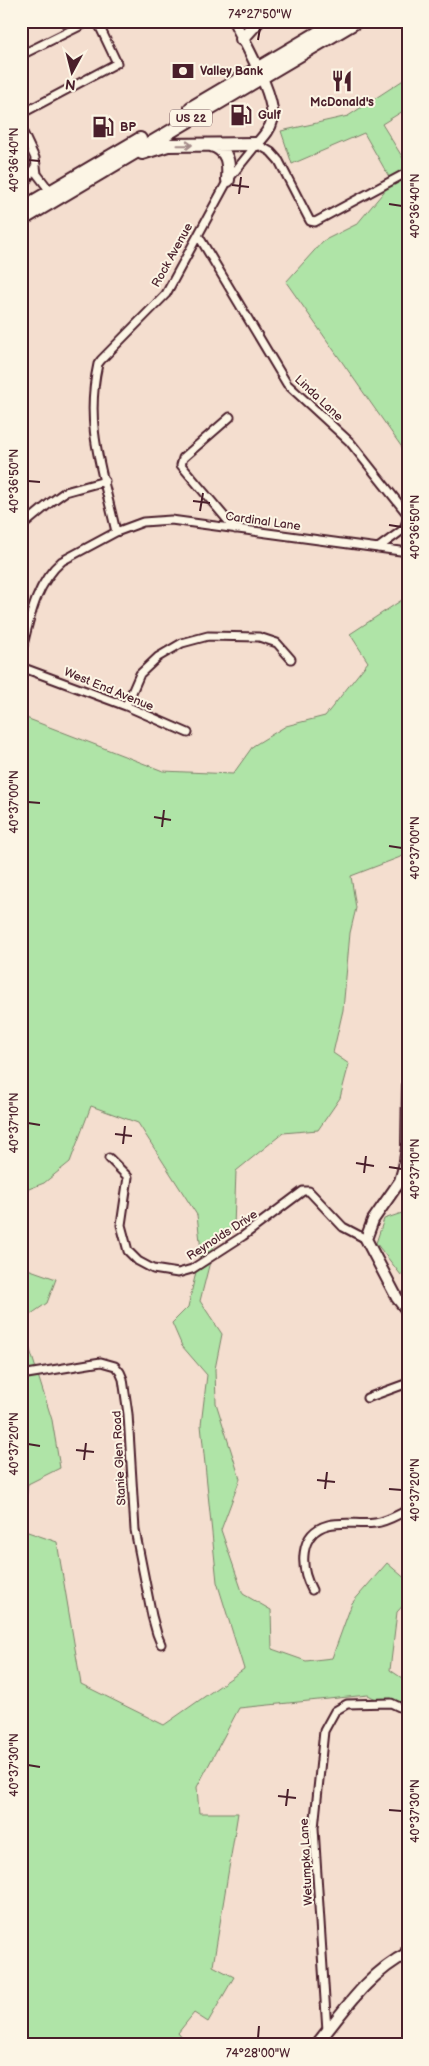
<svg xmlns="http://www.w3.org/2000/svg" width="429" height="2066" font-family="'Balsamiq Sans',sans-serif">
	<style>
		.green { fill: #afe4a7; stroke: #7c8269 }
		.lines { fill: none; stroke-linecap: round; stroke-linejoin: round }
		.street-casing { stroke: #4a1f2b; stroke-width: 11 }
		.secondary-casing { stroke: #4a1f2b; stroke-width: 14 }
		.highway-casing { stroke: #4a1f2b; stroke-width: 16 }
		.street { stroke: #fcf5e5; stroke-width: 7 }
		.secondary { stroke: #fcf5e5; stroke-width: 10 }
		.highway { stroke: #fcf5e5; stroke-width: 12 }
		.oneway { stroke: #a38a88 }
		.ticks { fill: none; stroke: #4a1f2b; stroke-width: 2 }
		.labels { text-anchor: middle; stroke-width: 4; stroke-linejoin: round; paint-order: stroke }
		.shield { fill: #fcf5e5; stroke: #7f5f63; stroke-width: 1 }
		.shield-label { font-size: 11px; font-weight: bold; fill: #4a1f2b }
		.poi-label { font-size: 12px; font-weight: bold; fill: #4a1f2b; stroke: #fcf5e5; text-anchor: start }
		.street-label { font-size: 12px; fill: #4a1f2b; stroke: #fcf5e5 }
		.neatline { fill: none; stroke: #4a1f2b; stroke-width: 2 }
		.ticks-label { font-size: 12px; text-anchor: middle; fill: #4a1f2b }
	</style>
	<rect width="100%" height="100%" fill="#f4decf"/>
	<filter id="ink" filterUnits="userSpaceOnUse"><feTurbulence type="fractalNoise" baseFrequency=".02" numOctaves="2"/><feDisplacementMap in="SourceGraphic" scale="10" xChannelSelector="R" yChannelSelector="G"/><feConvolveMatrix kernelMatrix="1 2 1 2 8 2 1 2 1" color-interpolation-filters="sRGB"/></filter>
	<g filter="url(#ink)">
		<path class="green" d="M 408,77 L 408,108 L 382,124 L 406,163 L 406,192 L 408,195 L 408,456 L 286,282 L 323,241 L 357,224 L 392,182 L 364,133 L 292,164 L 281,131 L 348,116 Z
			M 408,596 L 408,849 L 403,856 L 351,876 L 356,908 L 350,933 L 343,1010 L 333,1053 L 349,1064 L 340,1098 L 318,1130 L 283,1133 L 236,1171 L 234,1227 L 214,1246 L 200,1301 L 222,1334 L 215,1369 L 216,1403 L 240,1479 L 221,1530 L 243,1594 L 271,1610 L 272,1649 L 306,1661 L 332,1658 L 352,1603 L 387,1563 L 408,1581 L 408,1600 L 397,1612 L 390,1670 L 408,1682 L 408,1715 L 368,1695 L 239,1708 L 197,1787 L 199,1813 L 238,1813 L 213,1966 L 234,1977 L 208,2022 L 194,2013 L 178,2033 L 188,2045 L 21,2045 L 21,1238 L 22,1267 L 56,1279 L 47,1303 L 21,1321 L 52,1420 L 60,1468 L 28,1484 L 22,1530 L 57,1542 L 81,1684 L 164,1725 L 244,1669 L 217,1582 L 201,1425 L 207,1375 L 182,1346 L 172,1323 L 188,1307 L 201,1250 L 197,1215 L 138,1123 L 91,1106 L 70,1162 L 44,1183 L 21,1192 L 21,716 L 163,771 L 233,774 L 253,746 L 286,726 L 325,716 L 368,662 L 350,634 Z
			M 408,1211 L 408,1272 L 401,1275 L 376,1243 L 384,1219 Z"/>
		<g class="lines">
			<g class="street-casing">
				<path id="street" d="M 21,55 L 90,21
					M 21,114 L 117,63 L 97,21
					M 21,128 L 35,158 L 37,174 L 50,191
					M 21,189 L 36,165
					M 198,235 L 287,384 L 350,442 L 408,515
					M 230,417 L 183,458 L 181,465 L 235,529
					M 21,527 L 51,502 L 65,492 L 105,481
					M 116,532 C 103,472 84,427 98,364 L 101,360 L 166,294 L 228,180 L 257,144 L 271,152 L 279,161 L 310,221 L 315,222 L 408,172
					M 378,548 L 404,529 L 408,517
					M 21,654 C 29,621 35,584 62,561 L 116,532 L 143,522 L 171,520 L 408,552
					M 21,667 L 126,706 L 188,733
					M 126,706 L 140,674 L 158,657 L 182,643 L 208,636 L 259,637 L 277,643 L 291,659
					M 109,1158 L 128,1177 L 121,1225 L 128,1251 L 138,1261 L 153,1269 L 178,1273 L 192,1269 L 243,1236 L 303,1191 L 309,1191 L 343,1227 L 366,1239
					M 21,1375 L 101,1362 L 115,1366 L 120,1372 L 123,1379 L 128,1414 L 135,1530 L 152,1616 L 157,1634 L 161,1644
					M 367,1398 L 408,1383
					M 312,1590 C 300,1568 298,1533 328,1525 C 343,1521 360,1525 375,1523 C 387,1522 397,1515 408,1510
					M 404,1955 L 408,1942
					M 327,2031 L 314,1828 L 324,1731 L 335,1711 L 347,1704 L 391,1703 L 408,1711"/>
			</g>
			<g class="secondary-casing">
				<path id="secondary" d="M 234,21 C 245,44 277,98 272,121 C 270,130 263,137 257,144
					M 408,1085 L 407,1148 L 404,1167 L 400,1181 L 373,1220 L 366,1239 L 397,1298 L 408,1312
					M 316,2045 C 344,2011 368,1973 408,1953"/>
			</g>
			<g class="highway-casing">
				<path id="highway" d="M 242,39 L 258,21
					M 191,108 L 338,21
					M 211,145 C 229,150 229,164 228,180
					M 142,153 L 168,145 L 257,144
					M 21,209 L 140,139
					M 21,220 L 357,21"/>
			</g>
			<use href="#street" class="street"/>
			<use href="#secondary" class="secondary"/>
			<use href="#highway" class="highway"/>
		</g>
		<defs><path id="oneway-shaft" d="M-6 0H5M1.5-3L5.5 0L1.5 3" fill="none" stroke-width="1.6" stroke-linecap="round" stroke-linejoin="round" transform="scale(1.25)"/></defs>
		<use class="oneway" href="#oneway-shaft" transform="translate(185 145) rotate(-1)"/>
	</g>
	<path class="ticks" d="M 258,40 L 260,28M 28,160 L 40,161M 232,185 L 249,187M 239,194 L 241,177M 389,204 L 402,206M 28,481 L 40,482M 193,501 L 210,503M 200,511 L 203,493M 389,525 L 402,527M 28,802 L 40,803M 154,817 L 171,820M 162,827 L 164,810M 389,846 L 402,848M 28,1123 L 40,1125M 115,1134 L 132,1136M 123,1144 L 125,1126M 356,1163 L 374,1166M 389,1167 L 402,1169M 364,1173 L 366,1156M 28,1444 L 40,1446M 76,1450 L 94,1452M 84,1460 L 86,1443M 317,1480 L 335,1482M 325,1489 L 327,1472M 389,1489 L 402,1490M 28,1765 L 40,1767M 278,1796 L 296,1798M 286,1806 L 288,1789M 389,1810 L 402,1811M 258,2038 L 259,2026"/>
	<defs>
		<g id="bank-bare" transform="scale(1.725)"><path d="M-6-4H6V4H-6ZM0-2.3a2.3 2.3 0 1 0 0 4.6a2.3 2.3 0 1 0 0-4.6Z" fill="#4a1f2b" stroke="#fcf5e5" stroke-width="2.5" paint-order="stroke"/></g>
		<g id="restaurant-bare" transform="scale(1.725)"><path d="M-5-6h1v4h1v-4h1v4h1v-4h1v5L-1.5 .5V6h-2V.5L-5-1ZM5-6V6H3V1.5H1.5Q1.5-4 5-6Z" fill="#4a1f2b" stroke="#fcf5e5" stroke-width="2.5" paint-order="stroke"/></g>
		<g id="fuel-bare" transform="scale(1.725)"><path d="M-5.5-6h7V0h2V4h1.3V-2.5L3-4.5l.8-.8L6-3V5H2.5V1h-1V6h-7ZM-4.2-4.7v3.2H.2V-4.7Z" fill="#4a1f2b" stroke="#fcf5e5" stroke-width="2.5" paint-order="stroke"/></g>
	</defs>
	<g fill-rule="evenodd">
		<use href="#bank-bare" x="183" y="71"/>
		<use href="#restaurant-bare" x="342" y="81"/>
		<use href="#fuel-bare" x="241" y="115"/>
		<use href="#fuel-bare" x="103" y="127"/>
	</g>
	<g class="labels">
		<rect class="shield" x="170" y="109.5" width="42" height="17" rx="4"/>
		<g class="shield-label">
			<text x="191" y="122">US 22</text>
		</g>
		<g class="poi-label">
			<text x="200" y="75">Valley Bank</text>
			<text x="342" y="106" text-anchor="middle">McDonald's</text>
			<text x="258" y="119">Gulf</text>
			<text x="120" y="131">BP</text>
		</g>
		<g class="street-label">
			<text transform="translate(172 255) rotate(-61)" y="4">Rock Avenue</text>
			<text transform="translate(319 398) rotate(43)" y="4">Linda Lane</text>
			<text transform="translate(263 521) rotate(8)" y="4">Cardinal Lane</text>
			<text transform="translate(109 689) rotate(22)" y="4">West End Avenue</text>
			<text transform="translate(222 1235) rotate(-33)" y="4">Reynolds Drive</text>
			<text transform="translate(119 1458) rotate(-93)" y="4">Stanie Glen Road</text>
			<text transform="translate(306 1862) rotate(-93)" y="4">Wetumpka Lane</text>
		</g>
	</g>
	<rect width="429" height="2066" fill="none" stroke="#fcf5e5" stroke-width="55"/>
	<g transform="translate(72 72) rotate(187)" stroke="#fcf5e5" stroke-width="4" paint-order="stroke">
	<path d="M0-4L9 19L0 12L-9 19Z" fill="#4a1f2b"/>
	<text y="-8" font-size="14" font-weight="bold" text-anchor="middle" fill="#4a1f2b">N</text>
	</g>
	<rect x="28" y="28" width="374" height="2010" class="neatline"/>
	<g class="ticks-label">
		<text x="260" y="18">74°27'50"W</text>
		<text transform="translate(14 160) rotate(-90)" y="4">40°36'40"N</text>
		<text transform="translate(415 206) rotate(-90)" y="4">40°36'40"N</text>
		<text transform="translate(14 481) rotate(-90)" y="4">40°36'50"N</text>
		<text transform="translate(415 527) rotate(-90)" y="4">40°36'50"N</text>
		<text transform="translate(14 802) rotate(-90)" y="4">40°37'00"N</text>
		<text transform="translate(415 848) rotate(-90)" y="4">40°37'00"N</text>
		<text transform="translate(14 1123) rotate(-90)" y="4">40°37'10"N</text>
		<text transform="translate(415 1169) rotate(-90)" y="4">40°37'10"N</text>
		<text transform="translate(14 1444) rotate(-90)" y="4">40°37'20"N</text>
		<text transform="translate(415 1490) rotate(-90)" y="4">40°37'20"N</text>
		<text transform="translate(14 1765) rotate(-90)" y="4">40°37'30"N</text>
		<text transform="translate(415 1811) rotate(-90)" y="4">40°37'30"N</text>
		<text x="258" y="2057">74°28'00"W</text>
	</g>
</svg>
